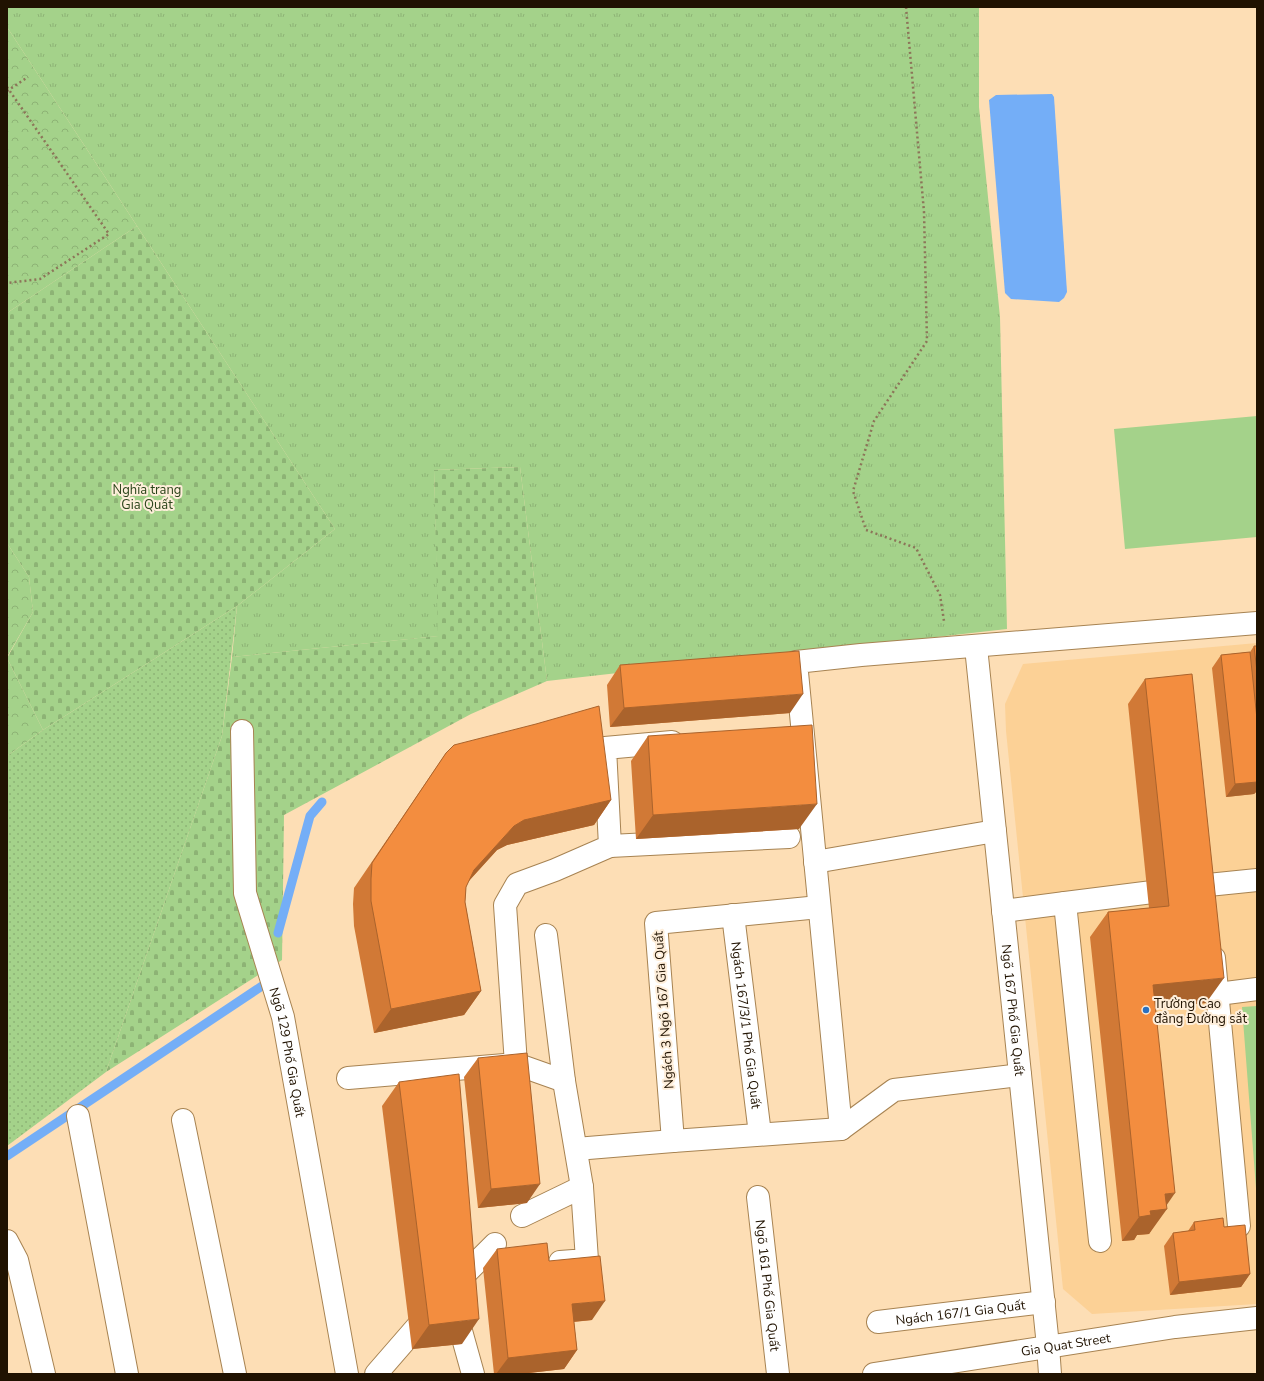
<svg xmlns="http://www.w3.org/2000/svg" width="1264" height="1381" font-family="'Nunito Sans',sans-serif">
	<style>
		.built { fill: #fcd196 }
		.grass { fill: url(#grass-tufts) }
		.cemetery { fill: url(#cemetery-stones) }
		.park { fill: url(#park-crowns) }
		.garden { fill: url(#garden-dots) }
		.pitch { fill: #a4d28a }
		.water { fill: #74aef7 }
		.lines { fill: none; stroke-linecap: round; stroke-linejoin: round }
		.stream { stroke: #74aef7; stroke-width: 9 }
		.minor-casing { stroke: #a78352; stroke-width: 24 }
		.path { stroke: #8c7559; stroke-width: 2.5; stroke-dasharray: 2 3; stroke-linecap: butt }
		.minor { stroke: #fff; stroke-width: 22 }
		.wall { fill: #d17936 }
		.shaded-wall { fill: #aa632c }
		.building { fill: #f38d3f; stroke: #aa632c }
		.poi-dot { fill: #2a70c1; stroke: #feeeda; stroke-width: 1.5 }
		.labels { text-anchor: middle; stroke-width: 4; stroke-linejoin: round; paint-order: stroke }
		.park-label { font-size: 13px; fill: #2c451b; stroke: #feeeda }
		.poi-label { font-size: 13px; fill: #201201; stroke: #feeeda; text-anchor: start }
		.street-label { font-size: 13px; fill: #201201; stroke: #feeeda }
	</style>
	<defs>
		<pattern id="grass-tufts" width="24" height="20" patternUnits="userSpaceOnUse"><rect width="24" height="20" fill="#a4d28a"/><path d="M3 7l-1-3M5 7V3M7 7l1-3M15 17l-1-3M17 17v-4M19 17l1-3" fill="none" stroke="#8db375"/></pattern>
		<pattern id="cemetery-stones" width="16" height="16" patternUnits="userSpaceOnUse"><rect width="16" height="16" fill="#a4d28a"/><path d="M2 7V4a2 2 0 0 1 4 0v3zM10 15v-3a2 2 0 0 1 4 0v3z" fill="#8db375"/></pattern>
		<pattern id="park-crowns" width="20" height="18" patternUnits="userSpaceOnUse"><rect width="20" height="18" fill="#a4d28a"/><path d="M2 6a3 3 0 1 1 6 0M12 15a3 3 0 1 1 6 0" fill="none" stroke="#8db375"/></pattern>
		<pattern id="garden-dots" width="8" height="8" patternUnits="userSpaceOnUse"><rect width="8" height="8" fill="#a4d28a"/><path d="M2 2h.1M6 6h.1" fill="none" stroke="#8db375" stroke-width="1.8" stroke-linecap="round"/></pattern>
	</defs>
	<rect width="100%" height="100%" fill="#fddeb5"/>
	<path class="built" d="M 1257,643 L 1257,1304 L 1092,1314 L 1063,1289 L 1006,731 L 1005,704 L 1023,664 Z"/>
	<path class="grass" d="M 7,7 L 979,7 L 979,107 L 1000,317 L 1007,629 L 547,681 L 520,467 L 434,470 L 439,636 L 232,657 L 237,606 L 335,529 L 7,27 Z"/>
	<path class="cemetery" d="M 137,226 L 335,529 L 237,606 L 43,730 L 7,658 L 33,612 L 29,577 L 7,543 L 7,313 Z
		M 520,467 L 547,681 L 471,714 L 284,815 L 282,960 L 106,1072 L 222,736 L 232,657 L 438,636 L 434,470 Z"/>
	<path class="park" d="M 7,27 L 137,226 L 7,313 Z
		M 7,543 L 29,577 L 33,612 L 7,657 Z
		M 7,658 L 43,730 L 7,756 Z"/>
	<path class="garden" d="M 237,606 L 222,736 L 106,1072 L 7,1146 L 7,756 L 43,730 Z"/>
	<path class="pitch" d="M 1257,416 L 1257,537 L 1125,549 L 1114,429 Z
		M 1257,1006 L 1257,1201 L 1242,1007 Z"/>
	<path class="water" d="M 1052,94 L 1054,97 L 1067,292 L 1064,298 L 1059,302 L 1011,299 L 1005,293 L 989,100 L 996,95 Z"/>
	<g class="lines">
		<path class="stream" d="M 278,933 L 310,816 L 322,802
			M 7,1156 L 262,986"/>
		<g class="minor-casing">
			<g id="minor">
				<path id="s1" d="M 976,647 L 1048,1346 L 1050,1374"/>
				<path id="s2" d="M 242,731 L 245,893 L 283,1017 L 347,1374"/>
				<path d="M 610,846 L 789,837"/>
				<path d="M 815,862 L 995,831"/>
				<path d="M 1065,903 L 1208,885 L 1257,880"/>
				<path d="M 1003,911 L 1065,903 L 1100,1241"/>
				<path id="s3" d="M 733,915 L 760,1134"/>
				<path d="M 546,935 L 564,1081 L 582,1187 L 587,1260 L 560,1262"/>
				<path d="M 1214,958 L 1239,1226"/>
				<path d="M 1218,994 L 1257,989"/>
				<path d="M 516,1064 L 505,905 L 517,884 L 555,870 L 610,846 L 605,748 L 672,742"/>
				<path d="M 424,1072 L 428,1108"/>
				<path d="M 348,1078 L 516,1064 L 564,1081"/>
				<path d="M 78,1116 L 127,1374"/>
				<path d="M 183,1120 L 235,1374"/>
				<path d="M 841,1129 L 796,662 L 861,655 L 1257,623"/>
				<path d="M 673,1141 L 656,923 L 819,907"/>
				<path d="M 576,1149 L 673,1141 L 841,1129 L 894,1090 L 1020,1075"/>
				<path id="s4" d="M 758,1197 L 778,1374"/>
				<path d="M 522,1216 L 582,1187"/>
				<path d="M 7,1241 L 17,1260 L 44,1374"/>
				<path d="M 454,1285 L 495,1244"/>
				<path d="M 456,1313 L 473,1374"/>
				<path id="s5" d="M 878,1322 L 1044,1302"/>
				<path d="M 376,1374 L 429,1313"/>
				<path id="s6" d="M 874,1374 L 1175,1327 L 1257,1318"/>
			</g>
		</g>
		<path class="path" d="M 906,7 L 924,212 L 927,341 L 874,421 L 853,491 L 866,530 L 916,548 L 940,595 L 944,621
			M 7,87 L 109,234 L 40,279 L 7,283
			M 7,91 L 28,77
			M 7,714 L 7,718"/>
		<use href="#minor" class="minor"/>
	</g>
	<path class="wall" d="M 1254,646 L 1257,646 L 1257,791 L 1254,794 L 1226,797 L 1212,668 L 1221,655 L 1250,652 Z
		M 620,665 L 790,713 L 610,727 L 607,685 Z
		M 1145,679 L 1206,1003 L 1156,1008 L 1166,1206 L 1149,1234 L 1137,1235 L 1134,1240 L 1122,1241 L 1090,937 L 1108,912 L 1149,908 L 1128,704 Z
		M 648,736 L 799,829 L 636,839 L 631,761 Z
		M 446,753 L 611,800 L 594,825 L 507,845 L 497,850 L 468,882 L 466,887 L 465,902 L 481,991 L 464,1015 L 374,1033 L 354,926 L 353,904 L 354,888 Z
		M 478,1058 L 527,1203 L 478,1208 L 464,1077 Z
		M 399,1082 L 462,1344 L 412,1349 L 382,1106 Z
		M 1194,1222 L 1224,1227 L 1250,1274 L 1241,1287 L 1170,1295 L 1164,1246 L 1173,1233 L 1188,1231 Z
		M 497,1249 L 549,1261 L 592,1320 L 574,1322 L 577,1350 L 564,1369 L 520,1374 L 494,1374 L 483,1268 Z"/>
	<path class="shaded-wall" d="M 803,694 L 790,713 L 610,727 L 624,708 Z
		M 1257,782 L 1257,791 L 1254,794 L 1226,797 L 1235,784 Z
		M 611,800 L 594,825 L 507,845 L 497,850 L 456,895 L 474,870 L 514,826 L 524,820 Z
		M 817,804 L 799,829 L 636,839 L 653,815 Z
		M 1224,978 L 1206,1003 L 1136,1010 L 1153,985 Z
		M 481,991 L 464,1015 L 374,1033 L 391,1009 Z
		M 540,1184 L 527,1203 L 478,1208 L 491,1189 Z
		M 1175,1193 L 1164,1209 L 1167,1209 L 1149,1234 L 1137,1235 L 1134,1240 L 1122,1241 L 1139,1217 L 1150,1211 L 1165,1194 Z
		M 1250,1274 L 1241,1287 L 1170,1295 L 1179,1282 Z
		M 605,1301 L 592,1320 L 559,1323 L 572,1304 Z
		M 479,1319 L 462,1344 L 412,1349 L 429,1325 Z
		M 577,1350 L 564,1369 L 520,1374 L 496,1374 L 508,1358 Z"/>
	<path class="building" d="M 1254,646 L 1257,646 L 1257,672 Z
		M 799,651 L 803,694 L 624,708 L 620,665 Z
		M 1250,652 L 1257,719 L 1257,782 L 1235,784 L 1221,655 Z
		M 1192,674 L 1224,978 L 1153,985 L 1175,1193 L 1165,1194 L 1167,1209 L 1150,1211 L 1151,1215 L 1139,1217 L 1108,912 L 1169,906 L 1145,679 Z
		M 599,706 L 611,800 L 524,820 L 514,826 L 474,870 L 466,887 L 465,902 L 481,991 L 391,1009 L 371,901 L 371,879 L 372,863 L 446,753 L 454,745 L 536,724 Z
		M 812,725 L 817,804 L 653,815 L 648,736 Z
		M 527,1053 L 540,1184 L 491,1189 L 478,1058 Z
		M 459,1074 L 479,1319 L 429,1325 L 399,1082 Z
		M 1223,1218 L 1224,1227 L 1245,1225 L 1250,1274 L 1179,1282 L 1173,1233 L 1195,1230 L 1194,1222 Z
		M 547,1243 L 549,1261 L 600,1256 L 605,1301 L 572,1304 L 577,1350 L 508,1358 L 497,1249 Z"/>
	<circle class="poi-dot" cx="1146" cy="1010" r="4"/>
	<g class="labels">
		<g class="park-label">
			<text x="147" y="494">Nghĩa trang<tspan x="147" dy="15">Gia Quất</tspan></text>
		</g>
		<g class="poi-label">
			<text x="1154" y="1008">Trường Cao<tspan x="1154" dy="15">đẳng Đường sắt</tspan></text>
		</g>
		<g class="street-label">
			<text transform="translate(663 1010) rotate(-94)" y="5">Ngách 3 Ngõ 167 Gia Quất</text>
			<text dy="5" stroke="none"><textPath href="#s1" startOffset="365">Ngõ 167 Phố Gia Quất</textPath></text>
			<text dy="5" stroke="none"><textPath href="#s3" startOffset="111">Ngách 167/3/1 Phố Gia Quất</textPath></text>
			<text dy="5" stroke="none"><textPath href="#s2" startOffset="327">Ngõ 129 Phố Gia Quất</textPath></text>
			<text dy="5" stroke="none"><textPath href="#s4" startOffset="89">Ngõ 161 Phố Gia Quất</textPath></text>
			<text dy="5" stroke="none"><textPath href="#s5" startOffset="83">Ngách 167/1 Gia Quất</textPath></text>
			<text dy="5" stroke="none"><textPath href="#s6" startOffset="194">Gia Quat Street</textPath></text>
		</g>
	</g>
	<rect width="1264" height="1381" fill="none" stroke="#201201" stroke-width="16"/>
</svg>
